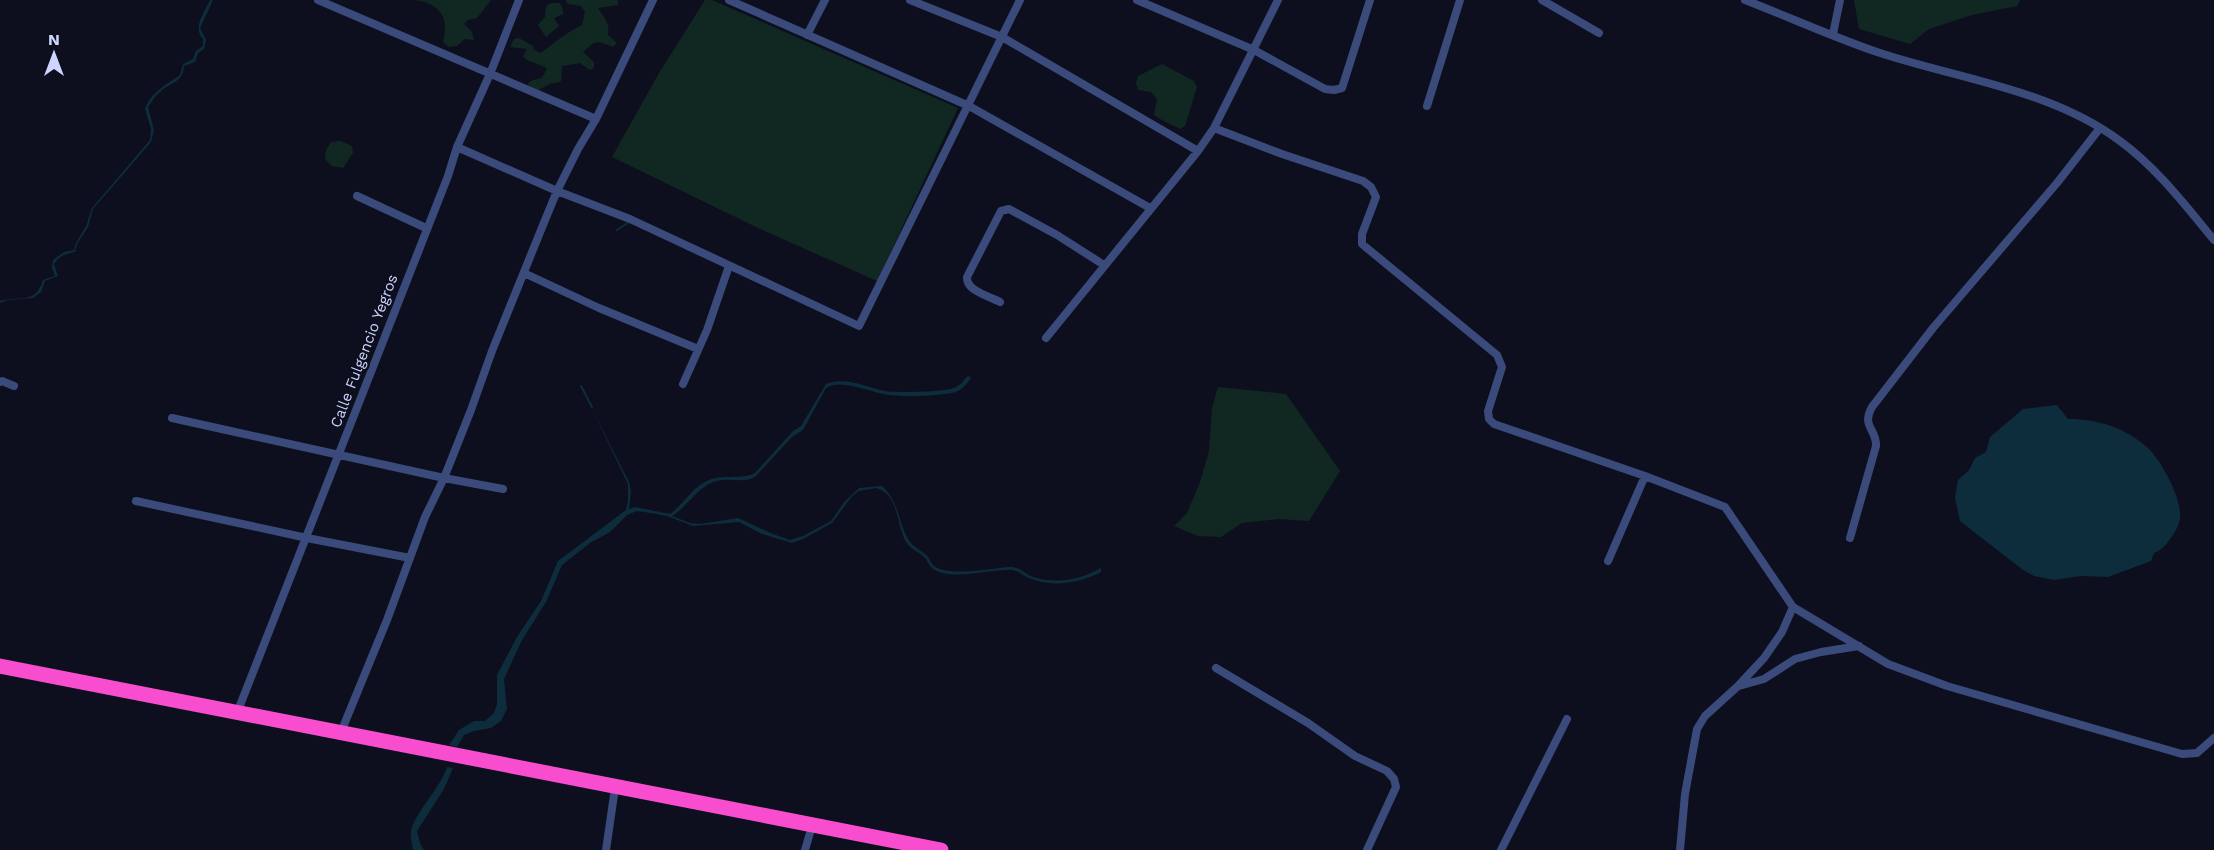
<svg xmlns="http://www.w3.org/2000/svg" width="2214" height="850" font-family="'Work Sans',sans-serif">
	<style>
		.green { fill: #102821 }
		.water { fill: #0d2d3d }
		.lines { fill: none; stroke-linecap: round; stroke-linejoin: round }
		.stream { stroke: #0d2d3d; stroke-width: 2 }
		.street { stroke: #3a4a7b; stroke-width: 8 }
		.highway { stroke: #f74dce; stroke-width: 15 }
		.labels { text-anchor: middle; stroke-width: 5; stroke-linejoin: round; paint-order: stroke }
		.street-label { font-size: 15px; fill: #cdd4fd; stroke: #0d0f1e }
	</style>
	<rect width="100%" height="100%" fill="#0d0f1e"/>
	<path class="green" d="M 414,0 L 491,0 L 477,18 L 468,20 L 464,24 L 472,32 L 474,40 L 465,39 L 457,46 L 449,47 L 443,42 C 450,16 439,3 414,0 Z
		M 565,0 L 618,0 L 618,5 L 598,8 C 604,18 610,22 608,35 L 617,43 L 613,47 C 597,40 596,40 583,52 L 594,62 L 594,68 L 590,70 L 580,63 L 562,66 L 561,81 C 556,84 552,82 548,85 C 541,88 539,92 531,91 L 528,83 L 533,80 L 542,78 L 547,68 L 527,60 L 523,57 L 527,49 L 510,47 L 514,39 L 519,38 L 533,46 L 534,50 L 541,53 C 554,43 567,32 582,25 L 585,12 L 581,6 L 568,4 Z
		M 705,0 L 712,0 L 958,108 L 877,281 L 758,228 L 612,157 L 659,73 Z
		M 1854,0 L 2020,0 L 2017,6 L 1972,15 L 1929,29 L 1910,44 L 1859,29 Z
		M 551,3 L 560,3 L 563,10 L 563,14 L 554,18 L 559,26 L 546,37 L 538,25 L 545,17 L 546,6 Z
		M 1162,64 L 1194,81 L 1197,87 L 1185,126 L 1180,129 C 1171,124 1162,121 1154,115 L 1157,99 L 1151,92 L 1138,90 L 1136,83 L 1138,76 Z
		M 340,141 L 352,146 L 353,153 L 343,168 L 332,166 L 325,159 L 326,150 L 331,142 Z
		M 1218,387 L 1286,394 L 1340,471 L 1309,521 L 1278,519 L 1242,523 L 1221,537 L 1198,536 L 1174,526 L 1187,513 L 1200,482 L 1209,451 L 1212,408 Z"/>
	<path class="water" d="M 210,0 L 213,0 L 200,28 L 206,40 L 204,49 L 198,53 L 195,62 L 184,66 C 183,83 171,82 161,91 C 155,95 152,102 148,107 L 154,130 L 151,142 L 93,209 L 88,227 L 77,244 L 75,252 C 66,254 60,255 54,264 L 58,276 L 45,281 L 41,292 L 33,298 L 8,300 L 0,303 L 0,301 C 11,297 33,302 39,289 C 41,286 42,283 43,280 L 55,276 L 52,268 L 53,260 L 64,252 L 74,250 L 76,243 L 86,226 L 92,208 L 150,140 L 151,129 L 145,109 C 151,92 165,86 180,75 L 183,64 L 193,59 L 196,51 L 203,46 L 203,39 C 192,27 205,12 210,0 Z
		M 968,376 L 971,378 C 968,382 964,388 958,391 C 948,396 901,397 889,395 C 871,393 842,378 826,388 L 803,430 L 792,437 L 756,476 C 743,485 728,476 713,482 C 696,489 687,507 672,516 L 690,523 L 701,524 L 738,518 L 773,534 L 790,540 L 803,536 L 831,521 L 845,501 L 859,488 L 882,486 C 899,502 898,521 908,539 C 913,548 922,550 928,557 C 930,560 931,563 933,565 C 947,578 992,568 1010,567 C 1019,567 1023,572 1030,576 C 1054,585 1080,580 1101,568 L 1101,572 C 1080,583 1052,588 1029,578 C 1023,576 1019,571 1013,570 C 993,568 946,583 931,567 C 928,564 927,559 923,556 C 917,551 911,549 906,542 C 896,524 899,494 876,488 L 859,491 L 852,496 L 832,523 L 803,539 L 792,543 L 762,534 L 739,522 L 693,526 L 667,516 L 651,513 L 637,511 L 627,515 L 610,532 L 590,543 L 562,565 L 546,602 L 522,640 L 504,679 L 507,709 L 501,721 L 491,728 L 474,731 L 464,735 L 457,747 L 449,745 L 459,730 L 474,721 L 485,721 L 494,713 L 497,704 L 497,675 L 517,637 L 541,601 L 558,561 L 626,510 L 628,501 L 628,484 L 590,405 L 629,482 L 631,492 L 629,509 L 635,507 L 670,514 C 684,504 693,486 709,480 C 723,474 742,480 755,473 L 793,431 L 801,426 L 826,384 C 846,376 865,387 885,391 C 895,393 945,392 954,388 C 960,386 964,380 968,376 Z
		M 2057,405 L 2068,419 C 2098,419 2126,428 2148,448 C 2161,460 2183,501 2180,518 C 2179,525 2175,533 2170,539 C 2165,546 2162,550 2154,553 L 2151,561 L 2108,577 L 2081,576 L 2054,580 L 2034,576 L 2023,570 L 1960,521 L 1955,498 L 1958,480 L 1969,470 L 1975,458 L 1986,452 L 1990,437 L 2023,409 Z
		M 447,767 L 453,768 L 444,789 L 417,831 L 420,843 L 424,850 L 413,850 C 412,844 410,836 411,831 C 415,812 440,789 447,767 Z"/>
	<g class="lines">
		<path class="stream" d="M 617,230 L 629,222
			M 581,386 L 592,407"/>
		<path class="street" d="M 318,0 L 596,119
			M 729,0 L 969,106 L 1150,208
			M 910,0 L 1002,37 L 1198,151
			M 1137,0 L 1254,50 L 1325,89 L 1334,90 L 1342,88 L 1370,0
			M 1542,0 L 1599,33
			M 1745,0 C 1789,17 1833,37 1877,52 C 1958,79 2050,89 2120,141 C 2157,168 2185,205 2214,240
			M 1833,34 L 1840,0
			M 807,35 L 825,0
			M 1427,106 L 1460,0
			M 1214,128 L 1282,154 L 1363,181 L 1371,187 L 1376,197 L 1362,234 L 1362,244 L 1497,355 L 1502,367 L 1488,411 L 1489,419 L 1494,424 L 1645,476 L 1725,507 L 1793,607 L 1782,632 L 1764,658 L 1738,686 L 1705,716 L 1697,729 L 1685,794 L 1680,850
			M 457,147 L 557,191 L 630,219 L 859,326 L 1020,0
			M 357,196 L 426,228
			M 524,273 L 599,308 L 698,349
			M 1000,302 C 989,296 966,291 967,277 L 1001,211 L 1009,209 L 1057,235 L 1104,265
			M 1046,338 L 1198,151 L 1214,128 L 1278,0
			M 0,382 L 2,381 L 14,386
			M 683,384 L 707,330 L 729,266
			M 172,418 L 444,478 L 503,489
			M 136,501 L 307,538 L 410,558
			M 1850,538 L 1876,446 C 1877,429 1861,427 1872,407 L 1933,328 L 2057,183 L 2100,128
			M 1608,561 L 1645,476
			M 1793,607 L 1888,664 L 1947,686 L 2182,754 L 2197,753 L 2214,738
			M 1216,668 L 1308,723 L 1355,756 L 1387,771 L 1394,779 L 1396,787 L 1367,850
			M 1739,686 L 1764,679 L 1795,659 L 1821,652 L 1859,646
			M 237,713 L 448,176 L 457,147 L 490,74 L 519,0
			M 341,732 L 387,620 L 425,517 L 444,478 L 471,410 L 492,351 L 543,225 L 557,191 L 578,149 L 596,119 L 653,0
			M 606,850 L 615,788
			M 805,850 L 812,826
			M 1501,850 L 1567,719"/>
		<path class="highway" d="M 0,666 L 941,850"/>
	</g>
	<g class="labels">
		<g class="street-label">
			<text transform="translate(364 351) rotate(-69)" y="5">Calle Fulgencio Yegros</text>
		</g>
	</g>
	<g transform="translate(54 54)" stroke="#0d0f1e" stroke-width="4.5" paint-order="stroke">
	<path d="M0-4.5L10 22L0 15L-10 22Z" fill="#cdd4fd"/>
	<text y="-9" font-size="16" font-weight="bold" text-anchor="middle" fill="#cdd4fd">N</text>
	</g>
</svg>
